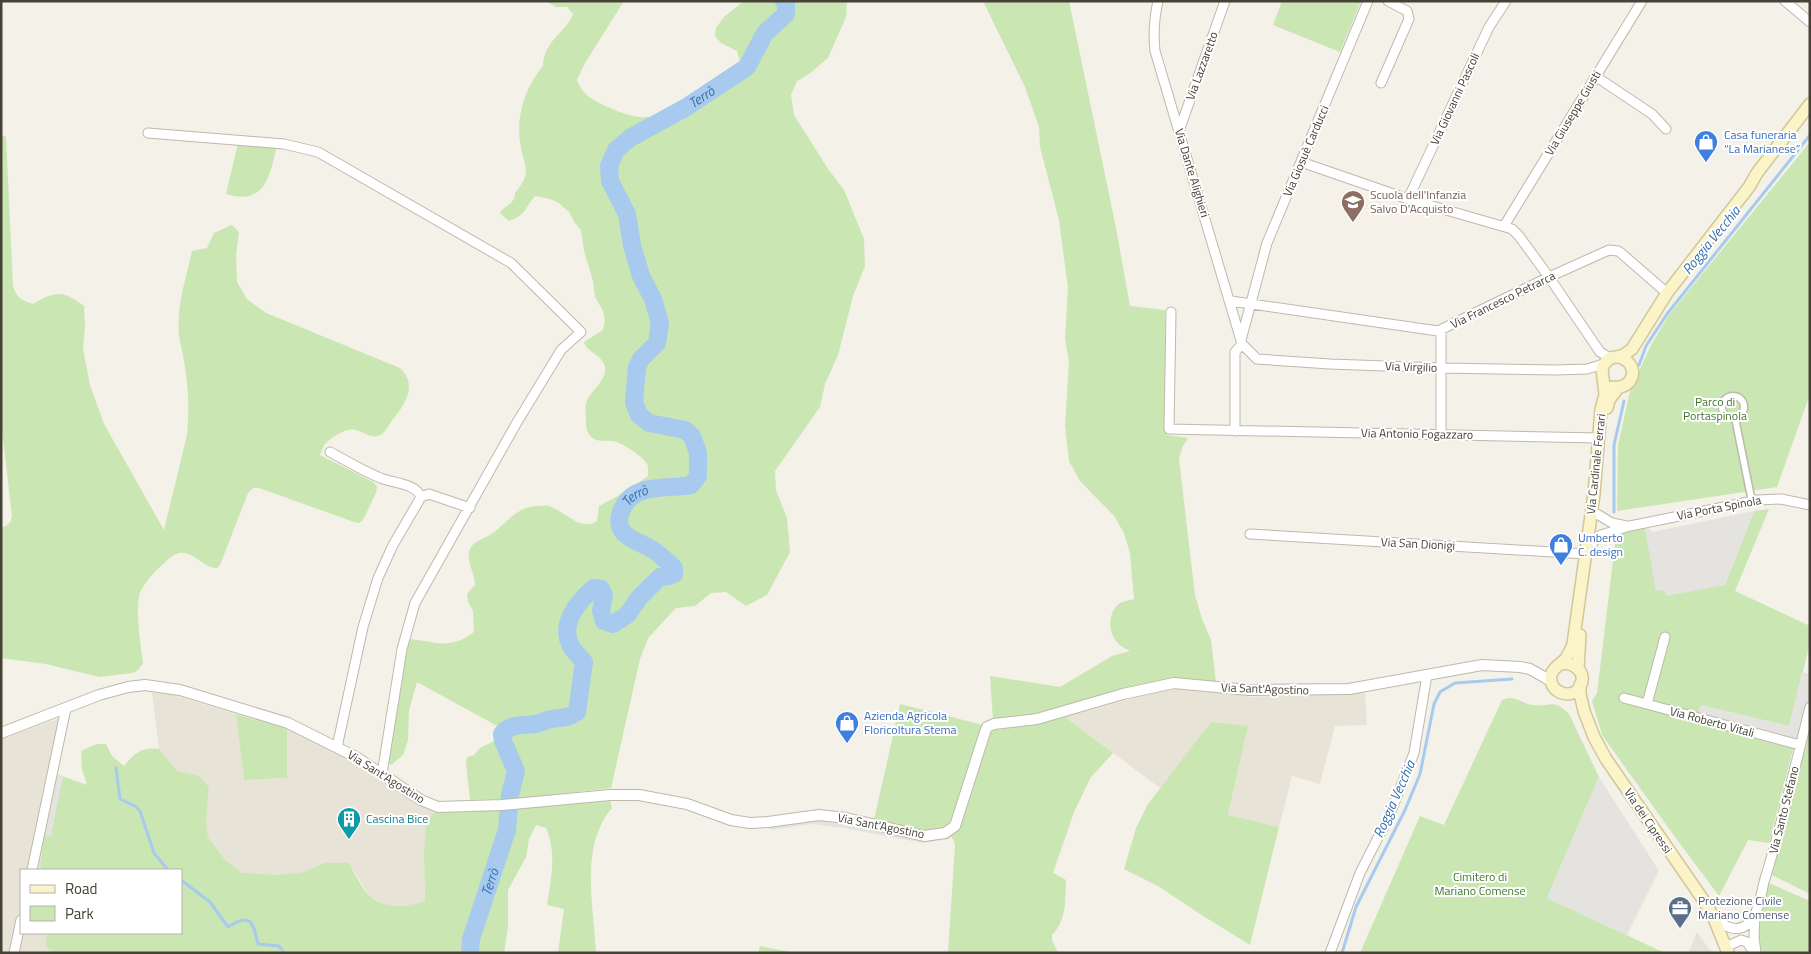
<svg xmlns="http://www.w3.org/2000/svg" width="1811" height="954" font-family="'Titillium Web',sans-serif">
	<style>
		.residential { fill: #e7e3d6 }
		.industrial { fill: #e6e2dc }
		.green { fill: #cae6b2 }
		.parking { fill: #e5e3df }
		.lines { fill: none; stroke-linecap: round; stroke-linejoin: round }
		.stream { stroke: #a7caee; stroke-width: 3 }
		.river { stroke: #a7caee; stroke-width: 18 }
		.pedestrian-casing { stroke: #beb9ab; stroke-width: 9 }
		.minor-casing { stroke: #beb9ab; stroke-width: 11 }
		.tertiary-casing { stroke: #beb9ab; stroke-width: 12 }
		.secondary-casing { stroke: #d1c799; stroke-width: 14 }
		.pedestrian { stroke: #fff; stroke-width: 6 }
		.minor { stroke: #fff; stroke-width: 9 }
		.tertiary { stroke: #fff; stroke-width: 10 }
		.secondary { stroke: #fcf4c9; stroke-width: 11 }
		.labels { text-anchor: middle; stroke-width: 4; stroke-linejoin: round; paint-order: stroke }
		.street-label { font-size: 12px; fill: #464237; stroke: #fff }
		.shop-label { font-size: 12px; fill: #366cbe; stroke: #fff; text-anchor: start }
		.education-label { font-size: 12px; fill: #785e54; stroke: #fff; text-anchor: start }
		.park-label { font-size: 12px; fill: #42762c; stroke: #fff }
		.culture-label { font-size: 12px; fill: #0d838f; stroke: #fff; text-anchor: start }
		.service-label { font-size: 12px; fill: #4e5e75; stroke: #fff; text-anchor: start }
		.water-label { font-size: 14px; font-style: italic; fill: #3470ae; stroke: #fff }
	</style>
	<rect width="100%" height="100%" fill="#f3f1e8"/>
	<path class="residential" d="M 1169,688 L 1236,692 L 1249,697 L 1365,692 L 1367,725 L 1335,726 L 1320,784 L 1292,776 L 1279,827 L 1228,815 L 1248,726 L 1179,765 L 1160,788 L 1065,717 Z
		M 152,693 L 170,694 L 236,714 L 244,780 L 287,778 L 287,729 L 321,743 L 436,809 L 424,855 L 425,901 L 414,905 L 390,906 L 370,897 L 349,863 L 325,863 L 303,872 L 277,875 L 242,874 L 225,860 L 208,837 L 206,819 L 209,787 L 199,776 L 177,771 L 159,749 Z
		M 70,714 L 56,774 L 40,870 L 21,870 L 21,933 L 47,933 L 45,946 L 55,953 L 1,953 L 1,739 Z"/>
	<path class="industrial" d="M 1697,932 L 1712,953 L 1688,953 Z"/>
	<path class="green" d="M 545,1 L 624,1 L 585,63 L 577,80 C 583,96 593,100 608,107 C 621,113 633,118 648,117 C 671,116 720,77 740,62 L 737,51 L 721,43 L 715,36 L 716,28 L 724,17 L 744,1 L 847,1 L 846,17 L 828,58 L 809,74 L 797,81 L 791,95 L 794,115 L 828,169 L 844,190 L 864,239 L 865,266 L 853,296 L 838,355 L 825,384 L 820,407 L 775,471 L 776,490 L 787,518 L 790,552 L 767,595 L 746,606 L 726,592 L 711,593 L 695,606 L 676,608 L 648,638 L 640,659 L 611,788 L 526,798 L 470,800 L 466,764 L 467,757 L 474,755 L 480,748 L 496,740 L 499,733 L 499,727 L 417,682 L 409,710 L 408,740 L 403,755 L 391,765 L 380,758 L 410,639 C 437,642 450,650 474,632 L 473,611 L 468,602 L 467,594 L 475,585 C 475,574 467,563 469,552 C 471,541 485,539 493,533 C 508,522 516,507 537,506 C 541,506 545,505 549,506 C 564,511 581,532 597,521 L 599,506 C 615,498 633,487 648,476 C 648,473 649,467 647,464 C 644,457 621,442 613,441 C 604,440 595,443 589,434 C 586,430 586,425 586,419 C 586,415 585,409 586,404 C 589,391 607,382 605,367 C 603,355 587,353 584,342 L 603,330 L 605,321 L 603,311 L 595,297 L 593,281 L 584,251 L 581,230 L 575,223 L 569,212 L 559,203 L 550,199 L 535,196 C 524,208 528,214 509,221 L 500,213 C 505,205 515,204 515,193 C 534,170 523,167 520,142 C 516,115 526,86 543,66 C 544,40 565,34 573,14 L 567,7 L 556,7 Z
		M 983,1 L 1069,1 L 1116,228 L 1130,306 L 1165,310 L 1165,431 L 1167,435 L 1188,438 L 1183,446 L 1179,458 L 1184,502 L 1195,595 L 1202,619 L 1211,640 L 1216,683 L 1162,682 L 1036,714 L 993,720 L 990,676 L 1060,687 L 1112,656 L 1130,651 C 1125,648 1121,647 1117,642 C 1107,631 1108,609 1122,602 C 1126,601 1130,600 1134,599 L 1130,553 L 1124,533 L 1114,516 L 1080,481 L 1069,461 L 1065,426 L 1069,362 L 1065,339 L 1068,288 L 1059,220 L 1040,147 L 1039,127 L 1025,87 Z
		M 1282,1 L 1361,1 L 1340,52 L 1273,25 Z
		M 1,135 L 6,137 L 13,286 C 17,298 21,300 33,304 C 56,291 62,290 84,306 L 85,325 L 83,349 L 90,385 L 104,424 L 164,530 L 187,435 C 190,407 188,379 182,350 C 181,345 179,340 179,335 C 176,308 186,278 192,251 L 207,248 L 214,233 L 232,225 L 239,232 L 236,255 L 237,282 L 247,299 L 266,313 L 400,368 C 419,386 404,405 391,422 C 388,427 384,434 378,436 C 371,438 363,432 356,430 C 347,427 331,437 325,444 C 323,447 321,452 320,455 L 373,482 L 377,486 L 376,493 L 363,520 L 359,523 L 354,522 L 259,488 L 253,488 L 248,493 L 220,565 L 217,568 C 203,568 193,550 179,553 C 172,555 165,562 160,567 C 153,573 146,581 141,590 C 134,605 141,646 143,663 L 138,670 L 133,673 L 99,677 L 46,664 L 1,658 L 1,529 L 10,523 L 12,516 L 1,421 Z
		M 1810,142 L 1810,394 L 1777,487 L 1617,511 L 1618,445 L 1630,391 L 1650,347 L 1668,316 Z
		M 238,143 L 277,145 C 270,175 266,206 226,194 Z
		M 1769,509 L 1735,591 L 1810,626 L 1810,643 L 1789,726 L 1700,705 L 1794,746 L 1769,843 L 1748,840 L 1719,896 L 1675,837 L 1602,735 L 1592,701 L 1597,693 L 1616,536 L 1644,523 L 1657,590 L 1725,585 L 1754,511 Z
		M 1508,698 C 1517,698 1523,703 1532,705 C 1549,708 1553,697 1569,714 L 1599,777 L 1547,898 L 1665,953 L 1360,953 L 1420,816 L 1444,825 L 1502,700 Z
		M 900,704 L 983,725 L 956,811 C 953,817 951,823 945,827 C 930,837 891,824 874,820 Z
		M 236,714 L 287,729 L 287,778 L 244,780 Z
		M 1065,717 L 1113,753 L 1091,777 L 1074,812 L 1053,873 L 1066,880 C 1065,900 1067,920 1052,935 L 1052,940 L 1058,953 L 948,953 L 955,845 L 953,839 L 950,836 L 960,828 L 989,736 L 991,732 L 995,730 L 1038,724 Z
		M 1211,722 L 1248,726 L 1228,815 L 1279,827 L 1250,945 L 1200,914 L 1158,886 L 1124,869 L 1136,828 L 1148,804 Z
		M 1810,730 L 1810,894 L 1772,875 Z
		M 97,744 L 106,744 L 112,756 L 124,766 C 135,753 141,747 159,749 L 177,771 L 199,776 L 209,787 L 206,819 L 208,837 L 225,860 L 242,873 L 277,875 L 303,872 L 325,863 L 349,863 C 354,872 363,891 371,897 C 386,909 408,907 425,901 L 424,855 L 426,823 L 436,809 L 610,801 L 612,808 C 579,846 594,908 596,953 L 558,953 L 564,909 L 547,905 C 551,879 557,853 546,828 L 536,825 L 529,839 L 526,857 L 508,890 L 508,927 L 504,953 L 55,953 L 45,946 L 47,933 L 181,933 L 181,870 L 40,870 L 44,835 L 56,774 L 87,785 L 82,769 L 81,751 Z
		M 1769,883 L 1810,901 L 1810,953 L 1759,953 L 1757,923 Z
		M 760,946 L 795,953 L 758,953 Z"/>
	<path class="parking" d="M 1754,511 L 1725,585 L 1666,596 L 1664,589 L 1656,591 L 1644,523 L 1652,532 Z
		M 1802,672 L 1810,674 L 1810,707 L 1800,745 L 1697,718 L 1700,705 L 1789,726 Z
		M 56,774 L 63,776 L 51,836 L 44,835 Z
		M 1599,777 L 1659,871 L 1627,935 L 1547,898 Z
		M 819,819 L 948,836 L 950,839 L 923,843 L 843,828 L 813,824 L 770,830 L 769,825 Z"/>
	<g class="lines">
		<path class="stream" d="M 1639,365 L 1646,346 L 1667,314 L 1810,135
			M 1614,512 L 1614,445 L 1624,401
			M 116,768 L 120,799 L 135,806 L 140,811 L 154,853 L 168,870
			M 181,880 L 210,902 L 228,927 C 251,912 253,922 258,944 L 279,946 L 284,953
			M 1342,953 L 1356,907 L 1405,810 L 1420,774 L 1434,704 L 1440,692 L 1455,683 L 1512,679"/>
		<path class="river" id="s1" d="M 470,953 L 471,939 L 507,830 L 510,795 L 516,771 L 503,741 L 502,734 C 511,723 523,726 536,724 C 541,723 546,720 551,719 C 561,717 568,719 577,712 L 584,662 C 580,657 574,652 571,646 C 559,624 578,601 594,588 L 601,589 L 604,595 L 601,611 L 604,621 L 613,624 L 627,615 L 639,598 L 660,577 L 670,576 L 674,574 L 674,568 C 667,561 659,553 650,548 C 641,543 632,541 624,533 C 618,526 618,520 621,512 C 632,481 667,490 691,485 L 698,476 L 698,453 L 692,436 L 685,430 L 649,423 L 639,415 L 634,402 L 637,367 L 641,359 L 657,343 L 660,323 L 653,299 L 641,276 L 632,245 L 627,214 L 610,181 L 609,166 L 616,150 L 630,138 L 685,108 L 747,67 L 765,33 L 786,14 L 786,4 L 784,1"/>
		<g class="pedestrian-casing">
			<path id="pedestrian" d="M1722 407a11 11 0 1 1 22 0a11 11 0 1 1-22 0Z
				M 1735,418 L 1752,502"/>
		</g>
		<g class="minor-casing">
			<path id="minor" d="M 1158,1 C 1154,19 1153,33 1155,51 L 1242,344 L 1257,359 L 1330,364 L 1441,368 L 1556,370 L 1587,369 L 1604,364
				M 1785,1 L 1810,22
				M 1595,76 L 1652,114 L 1666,129
				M 1381,83 L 1409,19 L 1407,11 L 1388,1
				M 1179,131 L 1225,1
				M 148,133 L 284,144 L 318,152 L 511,263 L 581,332 L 561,350 L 516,424 L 415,603 L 402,649 L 382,774
				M 1301,162 L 1408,199 L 1512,229 L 1519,236 L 1549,277 L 1600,352 L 1610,358
				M 1408,199 L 1489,27 L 1506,1
				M 1504,226 L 1642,1
				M 1231,301 L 1438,331 L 1549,277 L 1609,250 L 1618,251 L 1621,253 L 1667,293
				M 1171,312 L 1169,429 L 1598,438
				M 1441,330 L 1441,434
				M 1241,340 L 1267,243 L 1368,1
				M 1235,431 L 1235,352 L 1242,344
				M 330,452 C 347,461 365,472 383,479 C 395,483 416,484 421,497
				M 1597,514 L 1612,523 L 1627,526
				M 1250,534 L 1586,554
				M 1593,542 L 1601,535 L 1630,526 L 1758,500 L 1781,499 L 1810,505
				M 1624,698 L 1800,745
				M 1647,704 L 1665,637
				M 337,747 L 363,627 L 378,578 L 393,545 L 421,497 L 429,494 L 470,508
				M 32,870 L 66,708
				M 1755,914 L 1754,937 L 1756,953
				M 1714,917 C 1724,926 1736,934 1748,924 C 1758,915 1761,895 1764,882 C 1782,824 1795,766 1810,707
				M 1728,952 L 1730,945 L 1741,940 L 1747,942 L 1754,953
				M 14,953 L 21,920
				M 1330,953 L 1360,873 L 1390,814 L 1414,753 L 1427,675"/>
		</g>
		<g class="tertiary-casing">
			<path id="tertiary" d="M 1,733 L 99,695 L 128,687 L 145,685 L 180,690 L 288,723 L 356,757 L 421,800 L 438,807 L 502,805 L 610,795 L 639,795 L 687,804 L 731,820 L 750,823 L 768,822 L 819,815 L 846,818 L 924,836 L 945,833 L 955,826 L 985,732 L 987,727 L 994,724 L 1037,719 L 1123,694 L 1174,683 L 1249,690 L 1349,689 L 1482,665 L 1520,667 L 1530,669 L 1551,681"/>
		</g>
		<g class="secondary-casing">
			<path id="secondary" d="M 1612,387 C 1635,391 1641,362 1618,357
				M 1607,408 L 1609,400 L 1618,388
				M 1560,664 C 1573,661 1588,672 1580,687 C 1571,701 1548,692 1551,675 C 1553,667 1562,664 1566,658 C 1569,654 1571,649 1573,644 L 1594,494 L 1601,409 L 1605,395 L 1602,369 L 1604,364 L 1610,358 L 1622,356 L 1632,349 L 1667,293 L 1749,187 L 1757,173 L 1810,104
				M 1578,669 L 1580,635
				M 1580,685 L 1580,694 L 1584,711 L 1594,737 L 1606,759 L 1704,901 L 1713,916 L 1728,953"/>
		</g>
		<use href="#pedestrian" class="pedestrian"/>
		<use href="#minor" class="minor"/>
		<use href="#tertiary" class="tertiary"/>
		<use href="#secondary" class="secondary"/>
	</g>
	<defs>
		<g id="shop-pin" transform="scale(1.25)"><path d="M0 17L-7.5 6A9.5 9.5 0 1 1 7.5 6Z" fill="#3f7fe0" stroke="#fff"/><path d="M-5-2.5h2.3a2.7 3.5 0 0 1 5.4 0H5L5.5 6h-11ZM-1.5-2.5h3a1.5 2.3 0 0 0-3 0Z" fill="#fff"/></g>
		<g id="school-pin" transform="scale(1.25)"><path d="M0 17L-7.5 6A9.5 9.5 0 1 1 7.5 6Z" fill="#8d6e63" stroke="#fff"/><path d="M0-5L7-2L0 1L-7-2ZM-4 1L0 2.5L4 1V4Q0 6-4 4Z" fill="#fff"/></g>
		<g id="building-pin" transform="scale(1.25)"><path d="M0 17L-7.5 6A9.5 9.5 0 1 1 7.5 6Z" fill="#0f9aa8" stroke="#fff"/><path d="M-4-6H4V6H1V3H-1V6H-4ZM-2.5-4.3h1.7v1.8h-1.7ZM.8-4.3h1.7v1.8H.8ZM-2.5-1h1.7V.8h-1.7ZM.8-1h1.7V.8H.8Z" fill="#fff"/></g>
		<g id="office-pin" transform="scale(1.25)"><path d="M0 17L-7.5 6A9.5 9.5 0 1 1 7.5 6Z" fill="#5c6f8a" stroke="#fff"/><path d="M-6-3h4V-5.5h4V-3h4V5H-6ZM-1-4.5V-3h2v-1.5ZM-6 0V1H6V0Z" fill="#fff"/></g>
	</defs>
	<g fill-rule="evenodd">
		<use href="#shop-pin" x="1706" y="142"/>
		<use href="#school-pin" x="1353" y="202"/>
		<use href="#shop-pin" x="1561" y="545"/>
		<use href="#shop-pin" x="847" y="723"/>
		<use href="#building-pin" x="349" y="819"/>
		<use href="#office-pin" x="1680" y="908"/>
	</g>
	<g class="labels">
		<g class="street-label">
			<text transform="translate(1202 66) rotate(-70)" y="4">Via Lazzaretto</text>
			<text transform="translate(1455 99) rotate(-65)" y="4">Via Giovanni Pascoli</text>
			<text transform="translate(1573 113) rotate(-59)" y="4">Via Giuseppe Giusti</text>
			<text transform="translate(1306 151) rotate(-67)" y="4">Via Giosuè Carducci</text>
			<text transform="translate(1192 173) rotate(73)" y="4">Via Dante Alighieri</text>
			<text transform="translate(1503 300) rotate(-26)" y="4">Via Francesco Petrarca</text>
			<text transform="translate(1411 367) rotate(2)" y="4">Via Virgilio</text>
			<text transform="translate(1417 434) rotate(1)" y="4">Via Antonio Fogazzaro</text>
			<text transform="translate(1596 464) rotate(-84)" y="4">Via Cardinale Ferrari</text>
			<text transform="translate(1719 508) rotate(-11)" y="4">Via Porta Spinola</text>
			<text transform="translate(1418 544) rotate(3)" y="4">Via San Dionigi</text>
			<text transform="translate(1265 689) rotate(2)" y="4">Via Sant'Agostino</text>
			<text transform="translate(1712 722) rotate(15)" y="4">Via Roberto Vitali</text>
			<text transform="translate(386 777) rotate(32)" y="4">Via Sant'Agostino</text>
			<text transform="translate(1784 810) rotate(-76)" y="4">Via Santo Stefano</text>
			<text transform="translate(1648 821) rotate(56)" y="4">Via dei Cipressi</text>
			<text transform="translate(881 826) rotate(11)" y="4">Via Sant'Agostino</text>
		</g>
		<g class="shop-label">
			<text x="1724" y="139">Casa funeraria<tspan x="1724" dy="14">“La Marianese”</tspan></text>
			<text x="1578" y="542">Umberto<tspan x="1578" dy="14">C. design</tspan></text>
			<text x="864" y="720">Azienda Agricola<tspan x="864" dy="14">Floricoltura Stema</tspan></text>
		</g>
		<g class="education-label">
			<text x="1370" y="199">Scuola dell'Infanzia<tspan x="1370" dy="14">Salvo D'Acquisto</tspan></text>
		</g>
		<g class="park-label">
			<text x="1715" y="406">Parco di<tspan x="1715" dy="14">Portaspinola</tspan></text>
			<text x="1480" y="881">Cimitero di<tspan x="1480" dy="14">Mariano Comense</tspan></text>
		</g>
		<g class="culture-label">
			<text x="366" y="823">Cascina Bice</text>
		</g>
		<g class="service-label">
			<text x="1698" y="905">Protezione Civile<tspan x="1698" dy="14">Mariano Comense</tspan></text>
		</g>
		<g class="water-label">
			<text dy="5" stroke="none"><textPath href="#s1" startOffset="1246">Terrò</textPath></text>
			<text transform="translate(1711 240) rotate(-51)" y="5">Roggia Vecchia</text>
			<text dy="5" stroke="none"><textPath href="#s1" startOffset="691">Terrò</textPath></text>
			<text transform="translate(1394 799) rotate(-66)" y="5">Roggia Vecchia</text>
			<text dy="5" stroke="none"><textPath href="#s1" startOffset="74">Terrò</textPath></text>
		</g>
	</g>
	<rect width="1811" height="954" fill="none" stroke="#464237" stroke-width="5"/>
	<rect x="20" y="869" width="162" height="65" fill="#ffffff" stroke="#b5b3af"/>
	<rect x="30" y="885" width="25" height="8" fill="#fcf4c9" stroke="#b5b3af"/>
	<text x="65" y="894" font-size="15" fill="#464237">Road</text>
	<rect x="30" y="906" width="25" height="15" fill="#cae6b2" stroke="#b5b3af"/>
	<text x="65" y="919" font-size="15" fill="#464237">Park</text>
</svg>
